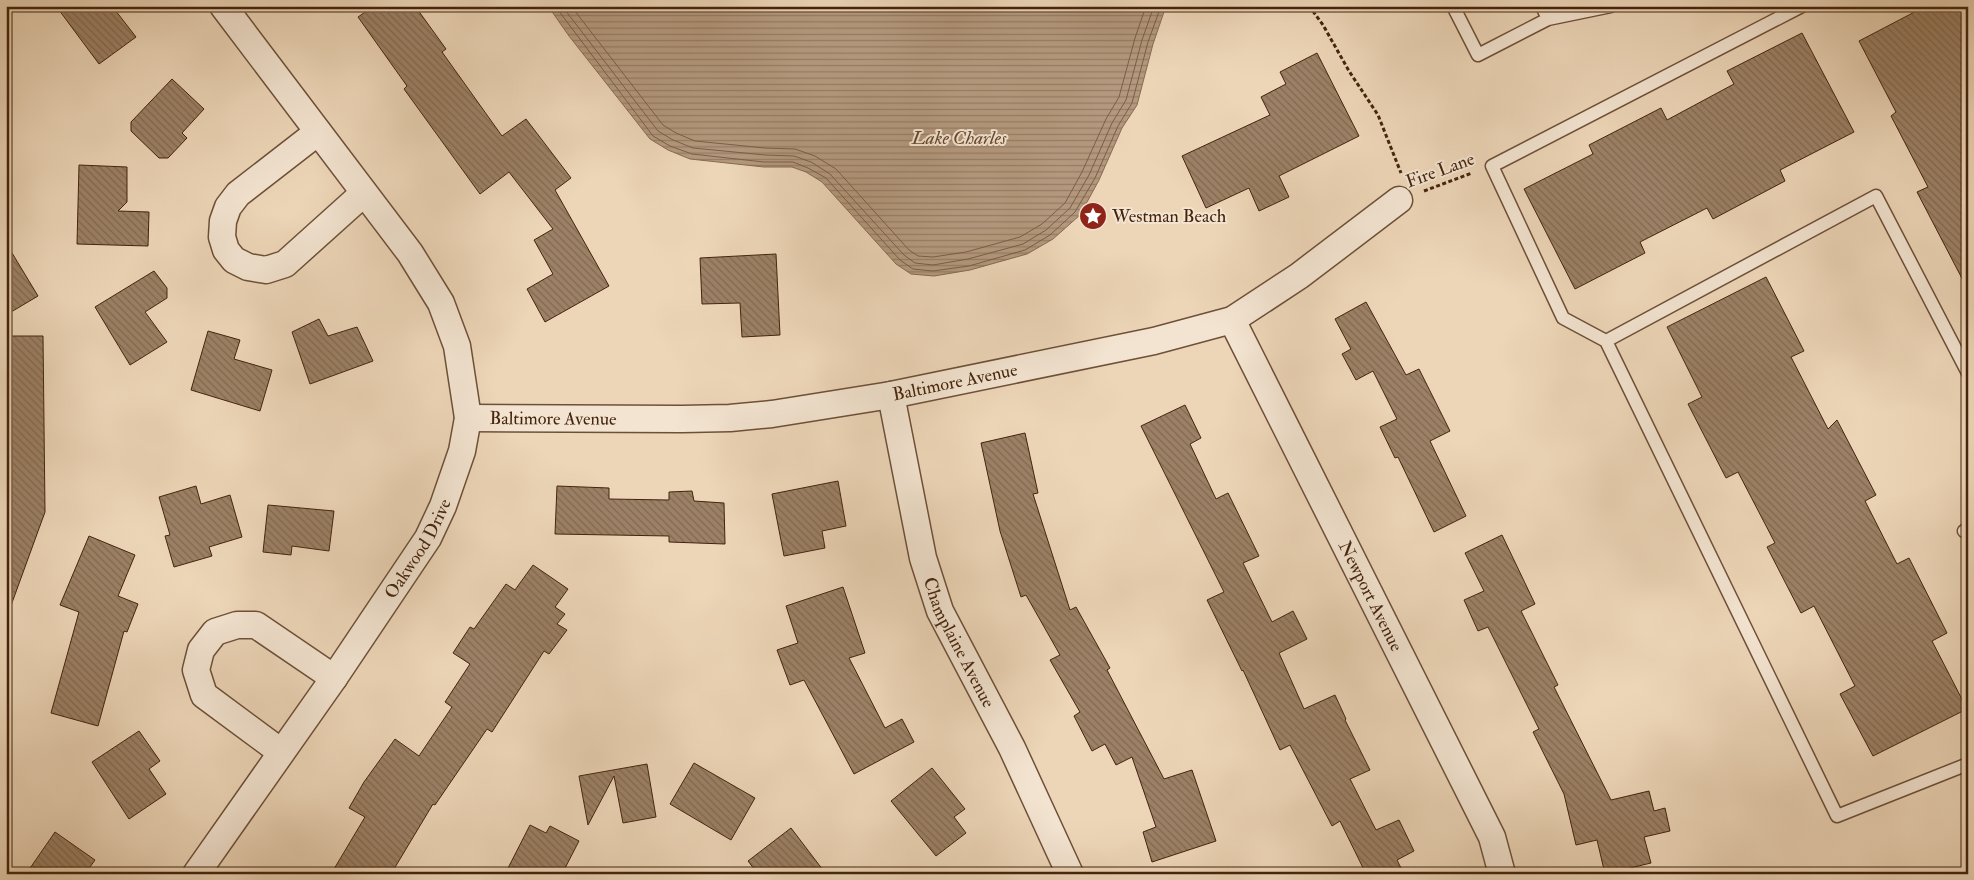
<svg xmlns="http://www.w3.org/2000/svg" width="1974" height="880" font-family="'IM FELL Double Pica',serif">
	<style>
		.water { fill: url(#water-rules); stroke: #876a51 }
		.lines { fill: none; stroke-linecap: round; stroke-linejoin: round }
		.shore { stroke: #7c5e46; stroke-width: 1 }
		.building { fill: url(#building-back-hatch); stroke: #44240d }
		.lane-casing { stroke: #6e5038; stroke-width: 15 }
		.street-casing { stroke: #6e5038; stroke-width: 29 }
		.path { stroke: #44240d; stroke-width: 3; stroke-dasharray: 4 2.5; stroke-linecap: butt }
		.lane { stroke: #f3e4d1; stroke-width: 12 }
		.street { stroke: #f3e4d1; stroke-width: 26 }
		.labels { text-anchor: middle; stroke-width: 4; stroke-linejoin: round; paint-order: stroke }
		.street-label { font-size: 18px; fill: #44240d; stroke: #f3e4d1 }
		.poi-label { font-size: 18px; fill: #44240d; stroke: #f3e4d1; text-anchor: start }
		.water-label { font-size: 19px; font-style: italic; fill: #66472f; stroke: #f3e4d1 }
	</style>
	<defs>
		<pattern id="water-rules" width="6" height="5" patternUnits="userSpaceOnUse" patternTransform="scale(1.25)"><rect width="6" height="5" fill="#b4997e"/><path d="M0 2.5h6" fill="none" stroke="#947d66"/></pattern>
		<pattern id="building-back-hatch" width="6" height="6" patternUnits="userSpaceOnUse" patternTransform="scale(1.25)"><rect width="6" height="6" fill="#9c8166"/><path d="M-1 5l2 2M0 0l6 6M5-1l2 2" fill="none" stroke="#816952"/></pattern>
	</defs>
	<rect width="100%" height="100%" fill="#edd6b8"/>
	<filter id="stains"><feTurbulence type="fractalNoise" baseFrequency=".004" numOctaves="4"/><feColorMatrix values="0 0 0 0 .2 0 0 0 0 .09 0 0 0 0 .02 0 0 0 .5 -.17"/></filter>
	<radialGradient id="worn" r=".72"><stop offset=".6" stop-color="#630" stop-opacity="0"/><stop offset="1" stop-color="#630" stop-opacity=".3"/></radialGradient>
	<path class="water" d="M 548,6 L 1166,6 L 1153,44 L 1137,105 L 1122,128 L 1099,180 L 1080,215 L 1053,239 L 1027,254 L 970,270 L 934,276 L 911,274 L 896,264 L 822,182 L 806,172 L 792,167 L 764,167 L 690,159 L 668,150 L 650,139 L 569,36 Z"/>
	<g class="lines">
		<path class="shore" d="M 555,6 L 653,136 L 670,146 L 692,154 L 764,162 L 793,162 L 808,168 L 826,178 L 900,260 L 913,269 L 933,271 L 969,266 L 1025,250 L 1050,235 L 1075,212 L 1095,178 L 1118,126 L 1132,103 L 1148,42 L 1161,6
			M 562,6 L 658,131 L 673,140 L 693,148 L 765,155 L 794,156 L 811,162 L 830,174 L 904,255 L 915,263 L 933,265 L 968,259 L 1023,244 L 1046,230 L 1070,208 L 1089,175 L 1112,123 L 1126,100 L 1142,40 L 1154,6
			M 571,6 L 663,125 L 676,133 L 695,141 L 765,148 L 795,149 L 815,156 L 836,169 L 909,250 L 918,256 L 933,257 L 966,252 L 1020,237 L 1042,224 L 1065,203 L 1082,172 L 1106,119 L 1119,97 L 1135,38 L 1146,6"/>
	</g>
	<path class="building" d="M 56,6 L 112,6 L 136,37 L 99,64 Z
		M 374,6 L 415,6 L 446,49 L 442,52 L 502,136 L 526,119 L 571,178 L 555,190 L 609,286 L 545,322 L 527,289 L 553,274 L 534,240 L 553,229 L 509,172 L 480,194 L 404,89 L 407,86 L 358,17 Z
		M 1926,6 L 1968,6 L 1968,290 L 1917,192 L 1928,187 L 1891,116 L 1896,112 L 1859,41 Z
		M 1802,33 L 1854,132 L 1780,170 L 1785,181 L 1713,219 L 1707,208 L 1640,242 L 1645,253 L 1575,289 L 1524,189 L 1593,154 L 1589,145 L 1661,108 L 1667,120 L 1734,84 L 1727,71 Z
		M 1317,53 L 1359,136 L 1279,176 L 1289,197 L 1259,211 L 1249,188 L 1206,208 L 1182,156 L 1270,115 L 1261,97 L 1286,84 L 1280,72 Z
		M 172,79 L 204,109 L 182,133 L 187,138 L 168,158 L 159,158 L 131,131 L 131,122 Z
		M 79,165 L 127,167 L 127,202 L 118,211 L 149,212 L 148,246 L 77,244 Z
		M 6,243 L 38,296 L 6,315 Z
		M 776,254 L 780,335 L 742,337 L 740,303 L 702,304 L 700,258 Z
		M 154,271 L 167,288 L 167,298 L 145,312 L 167,342 L 130,365 L 95,307 Z
		M 1766,277 L 1804,351 L 1791,357 L 1828,429 L 1837,420 L 1876,495 L 1865,501 L 1897,564 L 1909,558 L 1947,633 L 1932,641 L 1967,709 L 1873,756 L 1840,694 L 1855,686 L 1814,606 L 1801,613 L 1767,547 L 1775,543 L 1738,472 L 1726,478 L 1688,404 L 1702,397 L 1667,327 Z
		M 1366,302 L 1406,375 L 1419,369 L 1450,431 L 1430,441 L 1466,516 L 1434,532 L 1398,457 L 1395,458 L 1380,427 L 1397,419 L 1373,371 L 1356,380 L 1342,354 L 1351,349 L 1335,319 Z
		M 319,319 L 328,336 L 357,327 L 373,361 L 310,384 L 292,332 Z
		M 208,331 L 240,340 L 234,359 L 272,370 L 260,411 L 191,390 Z
		M 6,336 L 43,336 L 45,512 L 9,611 L 6,610 Z
		M 1185,405 L 1201,438 L 1190,444 L 1216,499 L 1228,493 L 1259,556 L 1243,563 L 1272,622 L 1293,611 L 1307,639 L 1279,653 L 1304,709 L 1335,695 L 1346,719 L 1345,720 L 1370,770 L 1350,779 L 1376,830 L 1399,820 L 1414,851 L 1397,860 L 1404,874 L 1366,874 L 1340,821 L 1332,826 L 1290,745 L 1280,750 L 1243,670 L 1242,671 L 1207,600 L 1224,592 L 1141,426 Z
		M 1025,433 L 1038,493 L 1033,494 L 1070,610 L 1076,607 L 1110,668 L 1107,670 L 1164,779 L 1192,770 L 1216,841 L 1152,862 L 1143,832 L 1156,827 L 1132,757 L 1116,765 L 1105,744 L 1092,751 L 1074,716 L 1080,712 L 1050,660 L 1060,655 L 1026,595 L 1021,597 L 1000,531 L 981,443 Z
		M 838,481 L 846,526 L 822,531 L 825,548 L 784,556 L 772,494 Z
		M 196,486 L 201,504 L 230,495 L 242,537 L 209,547 L 212,556 L 174,567 L 165,536 L 170,535 L 159,497 Z
		M 557,486 L 609,488 L 609,499 L 669,500 L 669,492 L 692,491 L 694,501 L 724,503 L 725,544 L 669,542 L 669,536 L 555,534 Z
		M 268,505 L 334,511 L 329,551 L 292,546 L 291,555 L 263,552 Z
		M 1502,535 L 1535,604 L 1521,611 L 1558,685 L 1554,687 L 1611,800 L 1649,791 L 1654,811 L 1665,808 L 1670,831 L 1644,837 L 1651,863 L 1605,874 L 1597,840 L 1576,845 L 1564,794 L 1533,732 L 1539,729 L 1488,627 L 1478,631 L 1464,600 L 1484,591 L 1465,553 Z
		M 89,536 L 135,555 L 118,596 L 138,604 L 127,632 L 124,631 L 98,726 L 51,713 L 79,612 L 60,605 Z
		M 533,565 L 568,589 L 555,607 L 565,614 L 557,624 L 567,630 L 549,654 L 544,651 L 492,732 L 487,729 L 435,805 L 433,804 L 391,874 L 331,874 L 365,817 L 349,808 L 364,782 L 395,739 L 419,756 L 452,707 L 445,702 L 470,664 L 453,653 L 470,627 L 474,629 L 506,584 L 515,590 Z
		M 843,587 L 865,653 L 849,658 L 885,728 L 902,719 L 914,742 L 854,774 L 804,680 L 790,685 L 777,650 L 798,643 L 786,606 Z
		M 139,731 L 160,761 L 149,769 L 166,794 L 129,819 L 92,762 Z
		M 694,763 L 755,798 L 731,840 L 670,804 Z
		M 647,764 L 656,817 L 623,823 L 614,776 L 588,825 L 579,776 Z
		M 932,768 L 965,809 L 954,817 L 966,833 L 936,856 L 891,801 Z
		M 530,825 L 546,833 L 550,826 L 579,841 L 562,874 L 505,874 Z
		M 791,828 L 826,874 L 758,874 L 748,861 Z
		M 55,832 L 95,860 L 85,874 L 26,874 Z"/>
	<g class="lines">
		<g class="lane-casing">
			<path id="lane" d="M 1453,6 L 1478,55 L 1548,19 L 1611,6
				M 1542,6 L 1548,19
				M 1802,6 L 1492,166 L 1563,318 L 1606,341 L 1837,816 L 1968,764
				M 1606,341 L 1876,196 L 1968,373
				M 1964,531 L 1968,529"/>
		</g>
		<g class="street-casing">
			<g id="street">
				<path d="M 318,132 L 238,194 L 228,207 L 223,221 L 222,237 L 226,250 L 234,260 L 248,267 L 266,270 L 285,264 L 364,193"/>
				<path id="s1" d="M 1232,320 L 1492,837 L 1502,874"/>
				<path id="s2" d="M 891,395 L 923,558 L 940,611 L 1012,748 L 1070,874"/>
				<path id="s3" d="M 468,418 L 682,419 L 730,418 L 772,414 L 891,395 L 1154,341 L 1232,320 L 1299,276 L 1399,200"/>
				<path d="M 281,752 L 204,695 L 196,670 L 201,650 L 215,632 L 237,625 L 256,625 L 334,678"/>
				<path id="s4" d="M 196,874 L 334,678 L 428,538 L 443,506 L 462,451 L 468,418 L 457,346 L 441,303 L 410,253 L 223,6"/>
			</g>
		</g>
		<path class="path" d="M 1309,6 L 1323,25 L 1349,71 L 1378,115 L 1401,173
			M 1424,191 L 1472,173"/>
		<use href="#lane" class="lane"/>
		<use href="#street" class="street"/>
	</g>
	<defs>
		<g id="sight-disc" transform="scale(1.4375)"><circle r="9.5" fill="#8f2418" stroke="#f3e4d1"/><path d="M0-6L1.8-2.2L6-1.7L2.9 1.2L3.7 5.4L0 3.3L-3.7 5.4L-2.9 1.2L-6-1.7L-1.8-2.2Z" fill="#fff"/></g>
	</defs>
	<g fill-rule="evenodd">
		<use href="#sight-disc" x="1093" y="216"/>
	</g>
	<g class="labels">
		<g class="street-label">
			<text transform="translate(1440 170) rotate(-20)" y="6">Fire Lane</text>
			<text dy="6" stroke="none"><textPath href="#s3" startOffset="490">Baltimore Avenue</textPath></text>
			<text dy="6" stroke="none"><textPath href="#s3" startOffset="85">Baltimore Avenue</textPath></text>
			<text dy="6" stroke="none"><textPath href="#s4" startOffset="394">Oakwood Drive</textPath></text>
			<text dy="6" stroke="none"><textPath href="#s1" startOffset="309">Newport Avenue</textPath></text>
			<text dy="6" stroke="none"><textPath href="#s2" startOffset="258">Champlaine Avenue</textPath></text>
		</g>
		<g class="poi-label">
			<text x="1112" y="222">Westman Beach</text>
		</g>
		<g class="water-label">
			<text x="959" y="144">Lake Charles</text>
		</g>
	</g>
	<rect width="1974" height="880" fill="none" stroke="#edd6b8" stroke-width="25"/>
	<rect x="8" y="8" width="1959" height="865" fill="none" stroke="#44240d" stroke-width="2.5"/>
	<rect x="12" y="12" width="1949" height="855" fill="none" stroke="#44240d"/>
	<rect width="100%" height="100%" filter="url(#stains)"/>
	<rect width="100%" height="100%" fill="url(#worn)"/>
</svg>
